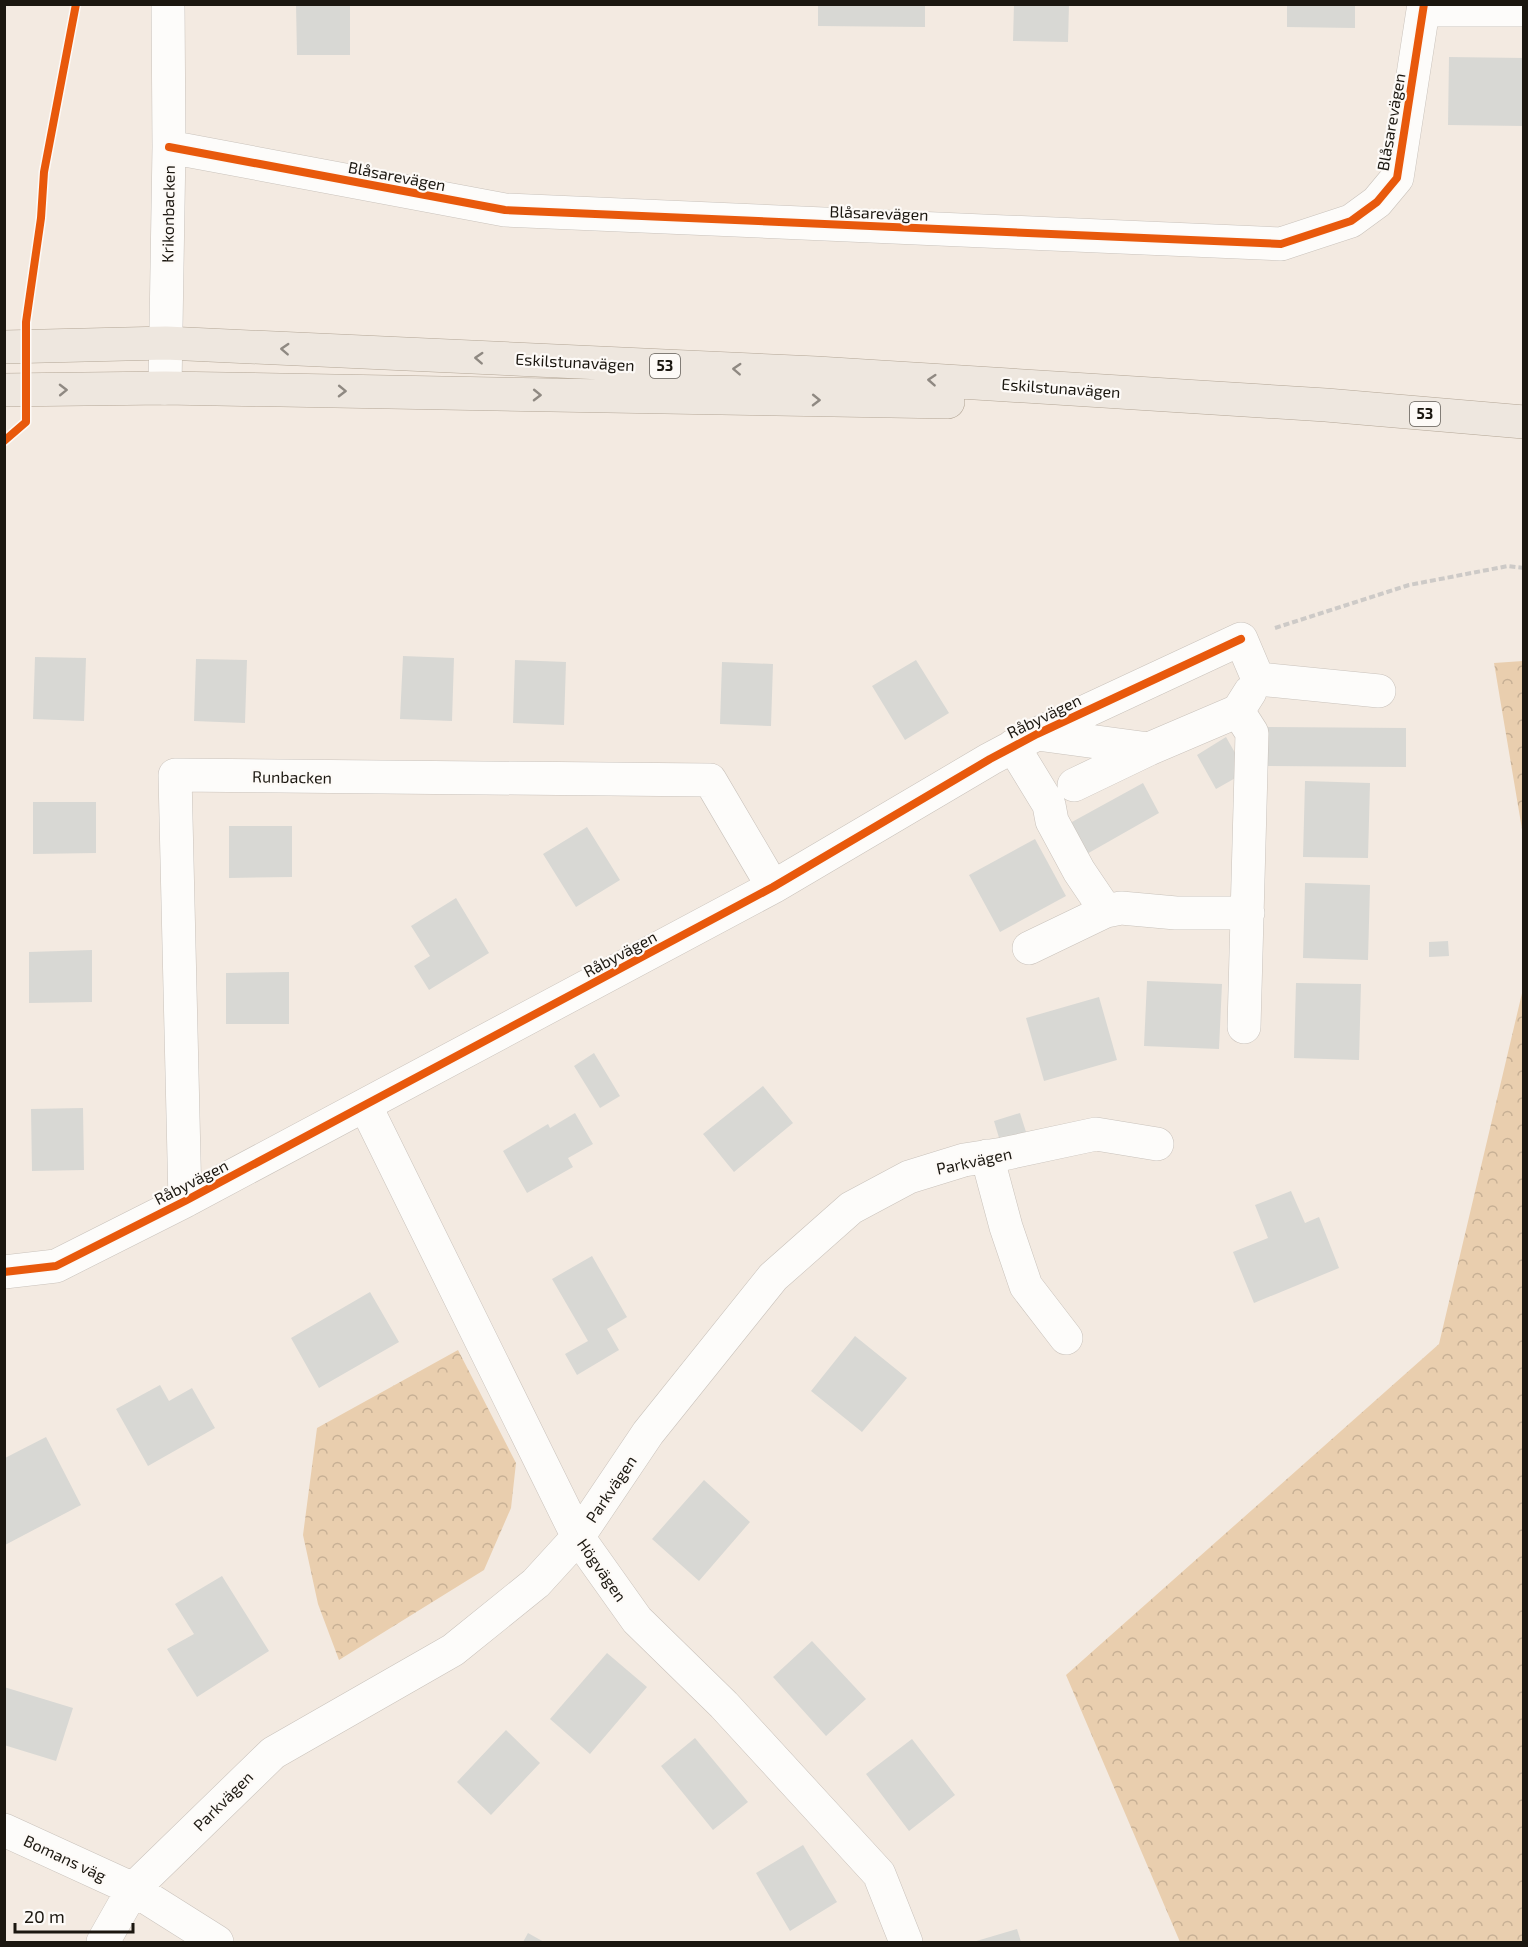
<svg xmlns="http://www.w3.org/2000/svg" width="1528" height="1947" font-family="'Exo 2',sans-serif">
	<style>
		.forest { fill: url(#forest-crowns) }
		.building { fill: #d8d8d4 }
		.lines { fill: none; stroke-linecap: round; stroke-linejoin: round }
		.minor-casing { stroke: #c9c2bb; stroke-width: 34 }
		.major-casing { stroke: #b3a696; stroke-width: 34 }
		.path { stroke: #cdcac7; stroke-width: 4; stroke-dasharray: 6 3; stroke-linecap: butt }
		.minor { stroke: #fdfcfa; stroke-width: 33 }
		.major { stroke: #eee7df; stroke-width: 33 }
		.cycleway-casing { stroke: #fdfaf7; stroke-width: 11 }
		.cycleway { stroke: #e8590c; stroke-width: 8 }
		.oneway { stroke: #8f8982 }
		.labels { text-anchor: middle; stroke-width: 4.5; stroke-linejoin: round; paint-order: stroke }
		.shield { fill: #fdfaf7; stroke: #5f5b55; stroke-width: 1.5 }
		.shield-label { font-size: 15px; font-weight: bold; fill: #1b1710 }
		.street-label { font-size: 16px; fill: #1b1710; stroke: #fdfaf7 }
	</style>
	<defs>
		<pattern id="forest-crowns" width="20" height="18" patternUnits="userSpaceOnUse" patternTransform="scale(1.5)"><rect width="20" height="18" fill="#e9ceae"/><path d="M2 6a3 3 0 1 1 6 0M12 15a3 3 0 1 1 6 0" fill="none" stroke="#c7b095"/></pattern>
	</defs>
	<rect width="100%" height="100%" fill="#f3eae1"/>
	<path class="forest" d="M 1523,661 L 1524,661 L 1523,835 L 1494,663 Z
		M 1523,989 L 1523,1942 L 1180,1942 L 1066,1675 L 1439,1344 Z
		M 458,1350 L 516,1463 L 511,1508 L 484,1570 L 339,1660 L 318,1604 L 303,1535 L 317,1428 Z"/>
	<path class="building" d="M 296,4 L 350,4 L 350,55 L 297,55 Z
		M 818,4 L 925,4 L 925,27 L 818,26 Z
		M 1014,4 L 1069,4 L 1068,42 L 1013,41 Z
		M 1287,4 L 1355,4 L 1355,28 L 1287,27 Z
		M 1449,57 L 1524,58 L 1524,126 L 1448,125 Z
		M 403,656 L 454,658 L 452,721 L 400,719 Z
		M 35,657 L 86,658 L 84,721 L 33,719 Z
		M 196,659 L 247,660 L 245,723 L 194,721 Z
		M 515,660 L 566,662 L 564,725 L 513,723 Z
		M 916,660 L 949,713 L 905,740 L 872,686 Z
		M 722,662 L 773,664 L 771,726 L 720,724 Z
		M 1268,727 L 1406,728 L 1406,767 L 1268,766 Z
		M 1226,737 L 1246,772 L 1216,789 L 1197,755 Z
		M 1305,781 L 1370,783 L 1368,858 L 1303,857 Z
		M 1143,783 L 1159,813 L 1078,859 L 1061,828 Z
		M 33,802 L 96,802 L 96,853 L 33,854 Z
		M 229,826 L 292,826 L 292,877 L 229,878 Z
		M 587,827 L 620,880 L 576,907 L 543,854 Z
		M 1035,839 L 1066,896 L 1000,932 L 969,875 Z
		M 1305,883 L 1370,885 L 1368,960 L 1303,958 Z
		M 456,898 L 489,953 L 429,990 L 414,966 L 430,956 L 411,926 Z
		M 1448,941 L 1449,956 L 1429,957 L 1429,942 Z
		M 92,950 L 92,1002 L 29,1003 L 29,952 Z
		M 289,972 L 289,1024 L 226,1024 L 226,973 Z
		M 1147,981 L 1222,984 L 1219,1049 L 1144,1046 Z
		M 1296,983 L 1361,984 L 1359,1060 L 1294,1058 Z
		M 1099,997 L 1117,1060 L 1044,1081 L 1026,1018 Z
		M 594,1053 L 620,1096 L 600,1108 L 574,1066 Z
		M 763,1086 L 793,1123 L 734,1172 L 703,1134 Z
		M 83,1108 L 84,1170 L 32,1171 L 31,1109 Z
		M 575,1113 L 593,1144 L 568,1158 L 573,1167 L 527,1193 L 503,1151 L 548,1124 L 550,1128 Z
		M 1020,1113 L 1026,1132 L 1000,1141 L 994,1121 Z
		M 1291,1191 L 1305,1223 L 1319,1217 L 1339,1268 L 1254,1303 L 1233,1252 L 1268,1238 L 1255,1205 Z
		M 592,1256 L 627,1317 L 607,1329 L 619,1350 L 577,1375 L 565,1354 L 588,1341 L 552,1279 Z
		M 370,1292 L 399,1342 L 319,1388 L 291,1338 Z
		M 855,1336 L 907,1378 L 862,1432 L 811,1391 Z
		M 160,1385 L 169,1401 L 192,1388 L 215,1428 L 148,1466 L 116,1409 Z
		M 46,1437 L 81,1505 L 5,1545 L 5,1458 Z
		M 704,1480 L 750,1522 L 699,1581 L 652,1539 Z
		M 222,1576 L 269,1651 L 197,1697 L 167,1649 L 194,1634 L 175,1604 Z
		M 812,1641 L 866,1699 L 826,1736 L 773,1677 Z
		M 607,1653 L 647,1687 L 590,1754 L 550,1719 Z
		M 4,1687 L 73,1708 L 56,1761 L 4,1745 Z
		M 506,1730 L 540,1763 L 491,1815 L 457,1782 Z
		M 695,1738 L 748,1802 L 713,1830 L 661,1766 Z
		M 912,1739 L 955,1795 L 909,1831 L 866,1774 Z
		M 803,1845 L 837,1902 L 790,1931 L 756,1873 Z
		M 1017,1929 L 1021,1942 L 973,1942 Z
		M 528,1933 L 544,1942 L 523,1942 Z"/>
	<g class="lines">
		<g class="minor-casing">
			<path id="minor" d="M 1424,10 L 1524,10
				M 169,147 L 505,210 L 1281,244 L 1351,221 L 1377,202 L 1397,178 L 1424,4
				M 165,388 L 169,147 L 168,4
				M 1238,711 L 1252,733 L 1244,1027
				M 1037,734 L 1149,749 L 1238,711 L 1250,692
				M 1013,746 L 1049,805 L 1052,821 L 1079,871 L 1106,911
				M 1074,785 L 1149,749
				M 1029,948 L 1106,911 L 1121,908 L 1176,913 L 1248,913
				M 365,1105 L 578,1537 L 637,1620 L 724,1705 L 879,1874 L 906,1942
				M 987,1156 L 1006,1227 L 1026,1286 L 1066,1338
				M 185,1201 L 175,775 L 710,780 L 773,887
				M 4,1272 L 56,1266 L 185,1201 L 773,887 L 990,759 L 1037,734 L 1241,639 L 1258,679 L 1379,691
				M 4,1830 L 133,1889 L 217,1942
				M 103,1942 L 133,1889 L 273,1753 L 453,1650 L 536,1583 L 578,1537 L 648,1433 L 773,1277 L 851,1208 L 909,1177 L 964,1160 L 1003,1154 L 1096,1134 L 1157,1144"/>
		</g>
		<g class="major-casing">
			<path id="major" d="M 4,347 L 166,343 L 817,373 L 1326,405 L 1524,422
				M 4,390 L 165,388 L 948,402"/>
		</g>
		<path class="path" d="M 1275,628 L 1409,585 L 1508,566 L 1524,568"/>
		<use href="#minor" class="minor"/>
		<use href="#major" class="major"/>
		<g class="cycleway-casing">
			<path id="cycleway" d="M 169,147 L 505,210 L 1281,244 L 1351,221 L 1377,202 L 1397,178 L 1424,4
				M 4,441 L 26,422 L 26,322 L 41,218 L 44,172 L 76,4
				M 4,1272 L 56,1266 L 185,1201 L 773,887 L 990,759 L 1037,734 L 1241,639"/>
		</g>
		<use href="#cycleway" class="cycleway"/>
	</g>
	<defs><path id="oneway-chevron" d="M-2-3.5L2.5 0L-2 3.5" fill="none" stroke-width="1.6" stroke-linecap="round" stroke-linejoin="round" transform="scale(1.5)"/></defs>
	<g class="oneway">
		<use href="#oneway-chevron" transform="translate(285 349) rotate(-177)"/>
		<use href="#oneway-chevron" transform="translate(479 358) rotate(-177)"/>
		<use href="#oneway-chevron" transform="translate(737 369) rotate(-177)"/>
		<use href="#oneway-chevron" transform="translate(932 380) rotate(-176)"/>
		<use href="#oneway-chevron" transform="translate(63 390) rotate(-1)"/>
		<use href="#oneway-chevron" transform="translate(342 391) rotate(1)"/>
		<use href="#oneway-chevron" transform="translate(537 395) rotate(1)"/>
		<use href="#oneway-chevron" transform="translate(816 400) rotate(1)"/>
	</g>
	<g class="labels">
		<g class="shield">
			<rect x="650" y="354" width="30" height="24" rx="4.5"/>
			<rect x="1410" y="402" width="30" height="24" rx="4.5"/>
		</g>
		<g class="shield-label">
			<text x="665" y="371">53</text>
			<text x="1425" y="419">53</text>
		</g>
		<g class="street-label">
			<text transform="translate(1391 122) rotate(-80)" y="6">Blåsarevägen</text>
			<text transform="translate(397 176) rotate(11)" y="6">Blåsarevägen</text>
			<text transform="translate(879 213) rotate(2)" y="6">Blåsarevägen</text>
			<text transform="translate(168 214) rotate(-89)" y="6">Krikonbacken</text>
			<text transform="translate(575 362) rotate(3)" y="6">Eskilstunavägen</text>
			<text transform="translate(1061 388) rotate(4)" y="6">Eskilstunavägen</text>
			<text transform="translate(1044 716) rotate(-26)" y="6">Råbyvägen</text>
			<text transform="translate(292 777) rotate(1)" y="6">Runbacken</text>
			<text transform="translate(620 954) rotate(-28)" y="6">Råbyvägen</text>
			<text transform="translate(974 1161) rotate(-12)" y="6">Parkvägen</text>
			<text transform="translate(191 1182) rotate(-27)" y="6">Råbyvägen</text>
			<text transform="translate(611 1489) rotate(-56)" y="6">Parkvägen</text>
			<text transform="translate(602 1570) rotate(55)" y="6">Högvägen</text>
			<text transform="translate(223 1801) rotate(-45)" y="6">Parkvägen</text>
			<text transform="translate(65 1858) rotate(25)" y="6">Bomans väg</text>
		</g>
	</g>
	<rect width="1528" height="1947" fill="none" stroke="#1b1710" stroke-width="12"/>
	<path d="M15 1923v9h118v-9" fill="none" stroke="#1b1710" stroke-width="3"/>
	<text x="24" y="1923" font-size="18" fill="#1b1710" stroke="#fdfaf7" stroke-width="4.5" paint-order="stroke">20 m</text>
</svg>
